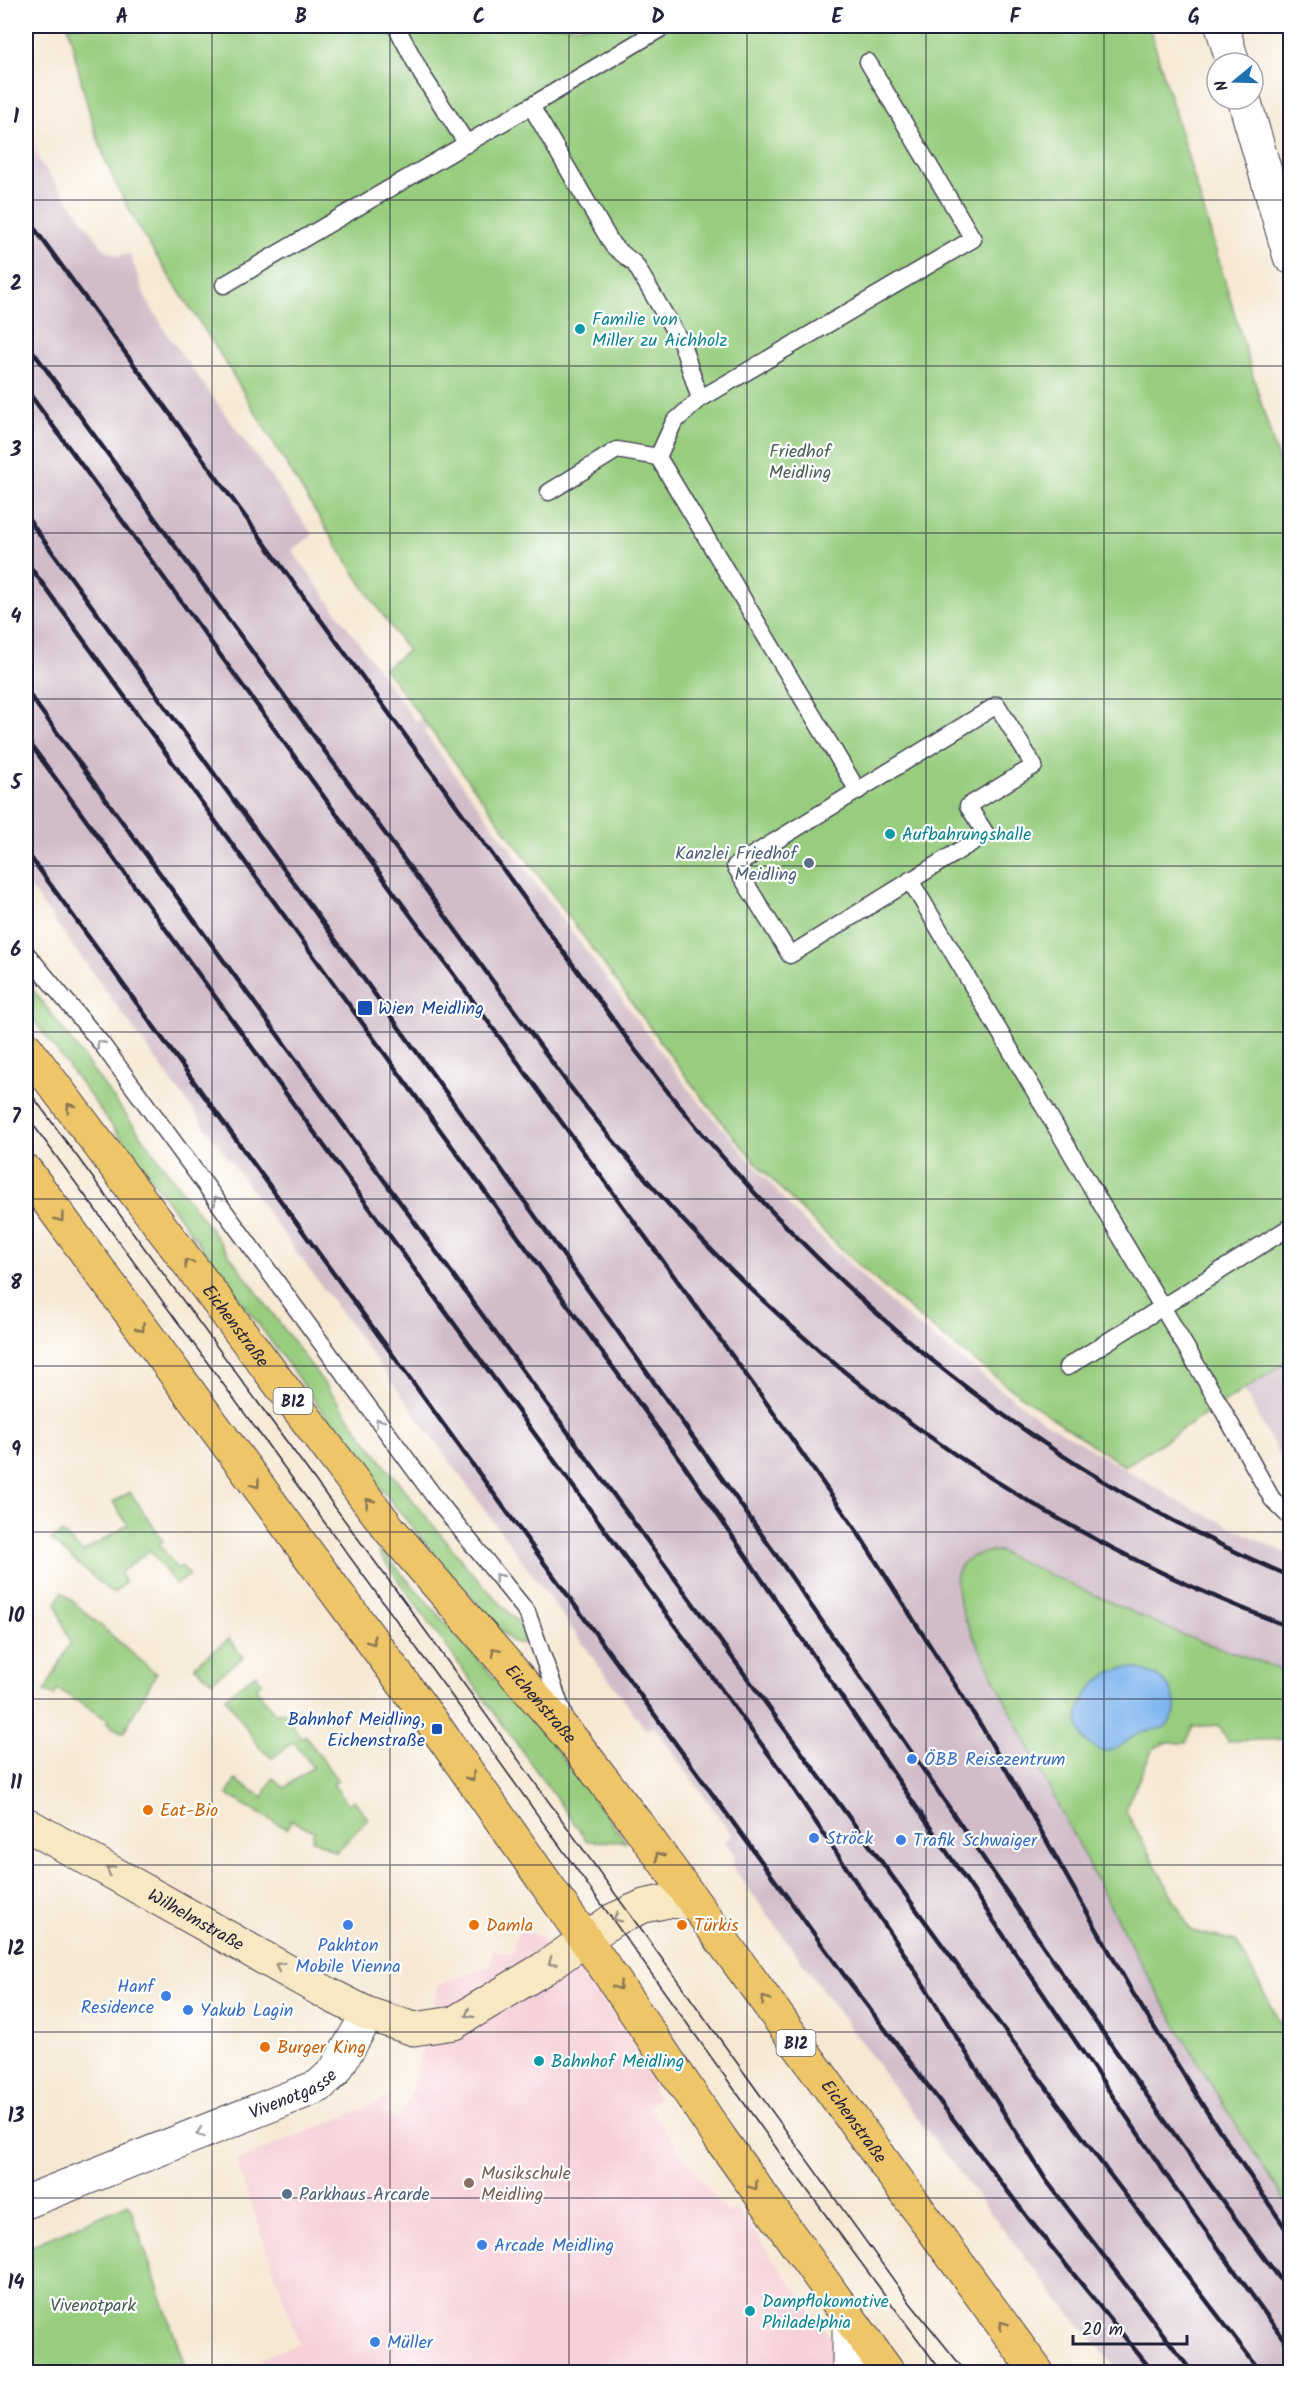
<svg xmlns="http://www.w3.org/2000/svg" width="1316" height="2398" font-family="Kalam,sans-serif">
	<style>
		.built { fill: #f6cfd7 }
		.industrial { fill: #d1bdc9 }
		.green { fill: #98cd7f; stroke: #5d785d; stroke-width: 1.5 }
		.water { fill: #7fb5ee; stroke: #506c94; stroke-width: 1.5 }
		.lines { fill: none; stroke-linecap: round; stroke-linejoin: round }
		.lane-casing { stroke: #424052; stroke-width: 19 }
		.street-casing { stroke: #424052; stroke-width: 35 }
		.secondary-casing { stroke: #424052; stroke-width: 35 }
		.primary-casing { stroke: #424052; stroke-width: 35 }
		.lane { stroke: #fff; stroke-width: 16 }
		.street { stroke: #fff; stroke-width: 33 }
		.secondary { stroke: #f8e8c3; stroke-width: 33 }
		.primary { stroke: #eec569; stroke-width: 33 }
		.tram { stroke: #22223b; stroke-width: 1.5 }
		.rail { stroke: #22223b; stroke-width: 4.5 }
		.oneway { stroke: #9c9ca7 }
		.oneway2 { stroke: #887452 }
		.oneway3 { stroke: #988f86 }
		.grid { fill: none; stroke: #22223b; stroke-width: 1.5; stroke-opacity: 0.55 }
		.culture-dot { fill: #0f9aa8; stroke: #fff; stroke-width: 2 }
		.service-dot { fill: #5c6f8a; stroke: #fff; stroke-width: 2 }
		.transit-dot { fill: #1a4fb4; stroke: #fff; stroke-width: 2 }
		.shop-dot { fill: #3f7fe0; stroke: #fff; stroke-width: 2 }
		.food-dot { fill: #e8710a; stroke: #fff; stroke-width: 2 }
		.education-dot { fill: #8d6e63; stroke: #fff; stroke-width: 2 }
		.labels { text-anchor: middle; stroke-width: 4.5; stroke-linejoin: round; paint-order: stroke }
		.shield { fill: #fff; stroke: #646476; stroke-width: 1.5 }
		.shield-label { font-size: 16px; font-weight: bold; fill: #22223b }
		.culture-label { font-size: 18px; fill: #0d838f; stroke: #fff; text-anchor: start }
		.park-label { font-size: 18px; fill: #4b5e53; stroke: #fff }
		.service-label { font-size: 18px; fill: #4e5e75; stroke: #fff; text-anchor: end }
		.transit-label { font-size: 18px; fill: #164399; stroke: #fff; text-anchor: start }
		.street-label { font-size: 18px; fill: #22223b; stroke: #fff }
		.shop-label { font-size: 18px; fill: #366cbe; stroke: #fff; text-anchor: start }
		.food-label { font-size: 18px; fill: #c56008; stroke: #fff; text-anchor: start }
		.education-label { font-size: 18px; fill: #785e54; stroke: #fff; text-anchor: start }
		.neatline { fill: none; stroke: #22223b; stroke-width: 2 }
		.grid-label { font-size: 20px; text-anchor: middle; font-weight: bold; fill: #22223b }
	</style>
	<rect width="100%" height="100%" fill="#fff"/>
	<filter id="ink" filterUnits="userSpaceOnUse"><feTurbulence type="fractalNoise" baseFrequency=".0167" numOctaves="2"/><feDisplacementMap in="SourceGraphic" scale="12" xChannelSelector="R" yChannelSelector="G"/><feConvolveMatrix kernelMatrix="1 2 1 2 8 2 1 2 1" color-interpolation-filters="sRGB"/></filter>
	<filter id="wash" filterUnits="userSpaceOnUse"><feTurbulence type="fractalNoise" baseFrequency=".008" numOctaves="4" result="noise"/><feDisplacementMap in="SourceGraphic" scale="24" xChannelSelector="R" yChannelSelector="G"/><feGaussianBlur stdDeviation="1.35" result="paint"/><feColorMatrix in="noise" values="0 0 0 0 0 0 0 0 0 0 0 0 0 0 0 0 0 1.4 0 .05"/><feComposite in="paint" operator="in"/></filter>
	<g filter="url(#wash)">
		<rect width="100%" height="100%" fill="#f6e8d3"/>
		<path class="built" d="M 26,107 L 42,166 L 26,143 Z
			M 519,1925 L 575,1959 L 632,2042 L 658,2098 L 648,2106 L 727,2214 L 737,2208 L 855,2372 L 237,2372 L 261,2363 L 260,2359 L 299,2344 L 236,2161 L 392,2097 L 384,2113 L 398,2120 L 409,2097 L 438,1985 L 490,1966 L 494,1950 L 512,1954 Z"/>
		<path class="industrial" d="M 26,143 L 104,249 L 117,256 L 130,254 L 146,299 L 169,337 L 313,535 L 292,550 L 416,722 L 421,720 L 427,729 L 423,731 L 689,1090 L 799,1217 L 904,1315 L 1034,1415 L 1185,1505 L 1290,1555 L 1290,1672 L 1185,1636 L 1007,1554 L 963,1562 L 958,1570 L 955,1591 L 980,1651 L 1065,1821 L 1141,1963 L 1235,2125 L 1290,2207 L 1290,2372 L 1120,2372 L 1056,2297 L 906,2104 L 733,1867 L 735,1855 L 725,1841 L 732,1835 L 653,1725 L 646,1730 L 26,882 Z
			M 1290,1360 L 1290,1475 L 1244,1390 Z"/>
		<path class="green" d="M 68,26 L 1149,26 L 1290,500 L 1290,1360 L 1125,1466 C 993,1382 870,1286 763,1170 C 706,1108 658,1038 608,970 C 534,869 460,768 384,668 L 408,651 C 344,562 289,469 233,375 C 193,308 143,245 111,173 C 90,126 80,75 68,26 Z
			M 26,980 L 386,1467 L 471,1572 L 523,1628 L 527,1636 L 521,1644 L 511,1641 L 442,1564 L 362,1465 L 26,1009 Z
			M 130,1492 L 163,1541 L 159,1544 L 177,1569 L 182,1566 L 189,1575 L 176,1585 L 150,1550 L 120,1573 L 125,1583 L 113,1594 L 51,1540 L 62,1533 L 83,1552 L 128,1525 L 113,1502 Z
			M 381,1550 L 549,1740 L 626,1842 L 587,1841 L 378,1552 Z
			M 998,1551 L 1185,1636 L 1290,1672 L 1290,1739 L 1228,1741 L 1219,1725 L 1193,1727 L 1186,1743 L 1164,1743 L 1153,1749 L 1125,1809 L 1190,1929 L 1195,1932 L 1236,1941 L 1290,2041 L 1290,2207 C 1164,2023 1065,1822 966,1621 C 951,1585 948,1553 998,1551 Z
			M 62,1592 L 156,1674 L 123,1733 L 107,1724 L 108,1720 L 58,1689 L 54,1696 L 45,1691 L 70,1643 L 56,1604 Z
			M 229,1639 L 243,1657 L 212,1681 L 194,1666 Z
			M 256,1674 L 262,1683 L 256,1688 L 275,1714 L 283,1711 L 301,1738 L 305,1735 L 338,1781 L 333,1784 L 348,1804 L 354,1800 L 368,1819 L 336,1852 L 312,1839 L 314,1831 L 291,1820 L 287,1829 L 227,1795 L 235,1780 L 263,1797 L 273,1778 L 284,1788 L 313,1767 L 294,1742 L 272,1758 L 260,1748 L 225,1697 Z
			M 129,2204 L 187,2372 L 26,2372 L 26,2248 Z"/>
		<path class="water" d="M 1124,1668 C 1151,1667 1178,1683 1175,1713 L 1165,1727 C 1156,1730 1147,1730 1138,1734 C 1127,1739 1120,1750 1106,1751 C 1099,1751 1090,1746 1086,1741 C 1064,1712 1094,1675 1124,1668 Z"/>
	</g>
	<g filter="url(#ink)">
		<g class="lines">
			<g class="lane-casing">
				<path id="lane" d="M 396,26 L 422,75 L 467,144
					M 665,26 L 531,106 L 613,246 L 635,264 L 682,344 L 700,399 L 674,422 L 658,457 L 858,791
					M 224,285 L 531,106
					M 700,399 L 973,239 L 868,62
					M 549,492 L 617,450 L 658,457
					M 997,705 L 1034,766 L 968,806 L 986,834 L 790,955 L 735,866 Z
					M 910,880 L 1220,1405 L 1272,1499 L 1290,1517
					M 26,953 L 101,1043 L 436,1499 L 527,1612 L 564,1716
					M 1067,1367 L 1290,1227"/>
			</g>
			<g class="street-casing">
				<g id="street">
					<path d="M 1222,26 L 1233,63"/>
					<path d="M 1244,99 L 1290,257"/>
					<path id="s1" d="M 26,2202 L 319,2086 L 335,2071 L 368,2014"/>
					<path d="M 849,2318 L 849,2372"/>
				</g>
			</g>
			<g class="secondary-casing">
				<g id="secondary">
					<path id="s2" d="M 26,1824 L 330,1995 L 368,2014 L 414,2029 L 454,2023 L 543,1969 L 613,1920 L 644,1906 L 668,1901 L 694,1903"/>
				</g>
			</g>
			<g class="primary-casing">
				<g id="primary">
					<path id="s3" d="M 26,1048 L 390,1530 L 574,1742 L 637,1824 L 1037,2372"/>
					<path d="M 26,1171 L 437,1729 L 611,1976 L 720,2138 L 888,2372"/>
				</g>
			</g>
			<use href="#lane" class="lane"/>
			<use href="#street" class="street"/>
			<use href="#secondary" class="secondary"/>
			<use href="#primary" class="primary"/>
			<path class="tram" d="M 26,1087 L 409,1608 L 911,2304 L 966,2372
				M 26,1115 L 481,1736 L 782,2156 L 942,2372"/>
			<path class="rail" d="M 26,217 L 636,1051 C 810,1280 1023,1464 1290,1576
				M 26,342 L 565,1080 C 757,1332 992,1515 1290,1627
				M 26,389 L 763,1398 L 856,1530 L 982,1727 L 1134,1995 L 1207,2112 L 1290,2235
				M 26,516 C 278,861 531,1206 776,1555 C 948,1801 1109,2053 1290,2292
				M 26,561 L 684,1465 L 1171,2182 L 1290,2348
				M 26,690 L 1108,2172 L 1261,2372
				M 26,738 L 784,1775 L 905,1955 L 1046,2180 L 1192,2372
				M 26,851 L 844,1975 L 1028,2218 L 1153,2372"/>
		</g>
		<defs><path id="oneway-chevron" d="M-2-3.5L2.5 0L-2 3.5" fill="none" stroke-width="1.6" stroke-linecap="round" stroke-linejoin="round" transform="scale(1.5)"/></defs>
		<g class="oneway">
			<use href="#oneway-chevron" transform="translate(100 1044) rotate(-129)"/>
			<use href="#oneway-chevron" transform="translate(217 1200) rotate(-126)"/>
			<use href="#oneway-chevron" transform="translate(379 1422) rotate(-126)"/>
			<use href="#oneway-chevron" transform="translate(498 1577) rotate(-129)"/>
			<use href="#oneway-chevron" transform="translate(200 2133) rotate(159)"/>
		</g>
		<g class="oneway2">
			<use href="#oneway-chevron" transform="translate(70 1107) rotate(-127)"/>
			<use href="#oneway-chevron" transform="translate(60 1218) rotate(54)"/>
			<use href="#oneway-chevron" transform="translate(188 1263) rotate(-127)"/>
			<use href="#oneway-chevron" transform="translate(141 1328) rotate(54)"/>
			<use href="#oneway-chevron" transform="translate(256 1484) rotate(54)"/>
			<use href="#oneway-chevron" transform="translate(369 1502) rotate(-127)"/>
			<use href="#oneway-chevron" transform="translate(372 1641) rotate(54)"/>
			<use href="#oneway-chevron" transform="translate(495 1651) rotate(-131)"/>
			<use href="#oneway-chevron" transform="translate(471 1777) rotate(55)"/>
			<use href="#oneway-chevron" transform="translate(659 1856) rotate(-126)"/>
			<use href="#oneway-chevron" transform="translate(618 1986) rotate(56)"/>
			<use href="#oneway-chevron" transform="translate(765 2000) rotate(-126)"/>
			<use href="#oneway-chevron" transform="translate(754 2186) rotate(54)"/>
			<use href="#oneway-chevron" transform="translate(1003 2325) rotate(-126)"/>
		</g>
		<g class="oneway3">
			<use href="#oneway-chevron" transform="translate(110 1870) rotate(-151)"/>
			<use href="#oneway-chevron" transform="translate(617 1918) rotate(153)"/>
			<use href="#oneway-chevron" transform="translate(552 1962) rotate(144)"/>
			<use href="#oneway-chevron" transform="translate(279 1966) rotate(-151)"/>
			<use href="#oneway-chevron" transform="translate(469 2014) rotate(149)"/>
		</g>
	</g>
	<path class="grid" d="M 212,26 L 212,2372M 390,26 L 390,2372M 569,26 L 569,2372M 747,26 L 747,2372M 926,26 L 926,2372M 1104,26 L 1104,2372M 26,200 L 1290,200M 26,366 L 1290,366M 26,533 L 1290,533M 26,699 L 1290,699M 26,866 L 1290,866M 26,1032 L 1290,1032M 26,1199 L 1290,1199M 26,1366 L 1290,1366M 26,1532 L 1290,1532M 26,1699 L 1290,1699M 26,1865 L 1290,1865M 26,2032 L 1290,2032M 26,2198 L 1290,2198"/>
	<g class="culture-dot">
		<circle cx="580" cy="329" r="6"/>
		<circle cx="890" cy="834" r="6"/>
		<circle cx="539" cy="2061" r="6"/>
		<circle cx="750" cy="2311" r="6"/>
	</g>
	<g class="service-dot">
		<circle cx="809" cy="863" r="6"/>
		<circle cx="287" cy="2194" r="6"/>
	</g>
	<g class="transit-dot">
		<rect x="357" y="1000" width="16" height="16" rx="3"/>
		<rect x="431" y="1723" width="12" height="12" rx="3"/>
	</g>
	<g class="shop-dot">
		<circle cx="912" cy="1759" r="6"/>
		<circle cx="814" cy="1838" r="6"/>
		<circle cx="901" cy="1840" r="6"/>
		<circle cx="348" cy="1925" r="6"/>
		<circle cx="166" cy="1996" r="6"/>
		<circle cx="188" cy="2010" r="6"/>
		<circle cx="482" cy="2245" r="6"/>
		<circle cx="375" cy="2342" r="6"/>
	</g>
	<g class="food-dot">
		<circle cx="148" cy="1810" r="6"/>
		<circle cx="474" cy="1925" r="6"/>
		<circle cx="682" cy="1925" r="6"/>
		<circle cx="265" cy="2047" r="6"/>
	</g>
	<circle class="education-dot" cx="469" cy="2183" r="6"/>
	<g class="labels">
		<g class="shield">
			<rect x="273.5" y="1388" width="39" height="26" rx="4.5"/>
			<rect x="776.5" y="2030" width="39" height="26" rx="4.5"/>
		</g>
		<g class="shield-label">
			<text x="293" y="1407">B12</text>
			<text x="796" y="2049">B12</text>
		</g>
		<g class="culture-label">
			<text x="592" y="325">Familie von<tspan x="592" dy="21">Miller zu Aichholz</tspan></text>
			<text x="902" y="840">Aufbahrungshalle</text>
			<text x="551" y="2067">Bahnhof Meidling</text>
			<text x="762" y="2307">Dampflokomotive<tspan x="762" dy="21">Philadelphia</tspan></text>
		</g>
		<g class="park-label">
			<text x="800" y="457">Friedhof<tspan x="800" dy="21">Meidling</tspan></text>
			<text x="93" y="2311">Vivenotpark</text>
		</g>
		<g class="service-label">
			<text x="797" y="859">Kanzlei Friedhof<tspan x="797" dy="21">Meidling</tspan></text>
			<text x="299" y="2200" text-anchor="start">Parkhaus Arcarde</text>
		</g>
		<g class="transit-label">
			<text x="378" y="1014">Wien Meidling</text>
			<text x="425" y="1725" text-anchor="end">Bahnhof Meidling,<tspan x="425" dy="21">Eichenstraße</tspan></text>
		</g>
		<g class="street-label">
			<text dy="6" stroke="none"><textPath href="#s3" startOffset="348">Eichenstraße</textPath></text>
			<text dy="6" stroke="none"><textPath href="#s3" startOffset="834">Eichenstraße</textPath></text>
			<text dy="6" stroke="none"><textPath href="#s2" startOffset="195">Wilhelmstraße</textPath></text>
			<text dy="6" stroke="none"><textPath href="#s1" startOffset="288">Vivenotgasse</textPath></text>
			<text dy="6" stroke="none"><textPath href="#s3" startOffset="1356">Eichenstraße</textPath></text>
		</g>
		<g class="shop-label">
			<text x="924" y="1765">ÖBB Reisezentrum</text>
			<text x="826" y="1844">Ströck</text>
			<text x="913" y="1846">Trafik Schwaiger</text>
			<text x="348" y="1951" text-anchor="middle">Pakhton<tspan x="348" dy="21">Mobile Vienna</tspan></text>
			<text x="154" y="1992" text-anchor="end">Hanf<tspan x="154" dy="21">Residence</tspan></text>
			<text x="200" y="2016">Yakub Lagin</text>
			<text x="494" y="2251">Arcade Meidling</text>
			<text x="387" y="2348">Müller</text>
		</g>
		<g class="food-label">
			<text x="160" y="1816">Eat-Bio</text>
			<text x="486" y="1931">Damla</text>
			<text x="694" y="1931">Türkis</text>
			<text x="277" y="2053">Burger King</text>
		</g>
		<g class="education-label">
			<text x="481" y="2179">Musikschule<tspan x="481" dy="21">Meidling</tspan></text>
		</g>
	</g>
	<rect width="1316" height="2398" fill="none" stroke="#fff" stroke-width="66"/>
	<g transform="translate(1235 81) rotate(251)"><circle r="28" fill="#ffffff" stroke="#a7a7b1" stroke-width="1.5"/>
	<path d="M0-4.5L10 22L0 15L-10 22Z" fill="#1f6fb2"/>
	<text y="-9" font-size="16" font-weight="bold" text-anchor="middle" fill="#22223b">N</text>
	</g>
	<path d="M1073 2335v9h114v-9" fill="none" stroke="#22223b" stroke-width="3"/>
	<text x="1082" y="2335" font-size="18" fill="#22223b" stroke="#ffffff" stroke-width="4.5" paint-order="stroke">20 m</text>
	<rect x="33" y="33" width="1250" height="2332" class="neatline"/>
	<g class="grid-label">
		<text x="122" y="23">A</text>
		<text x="301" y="23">B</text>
		<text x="479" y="23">C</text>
		<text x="658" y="23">D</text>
		<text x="837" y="23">E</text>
		<text x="1015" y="23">F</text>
		<text x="1194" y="23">G</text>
		<text x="16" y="123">1</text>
		<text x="16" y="290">2</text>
		<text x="16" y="456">3</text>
		<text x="16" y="623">4</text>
		<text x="16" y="789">5</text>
		<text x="16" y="956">6</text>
		<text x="16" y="1123">7</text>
		<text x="16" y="1289">8</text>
		<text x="16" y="1456">9</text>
		<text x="16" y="1622">10</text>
		<text x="16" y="1789">11</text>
		<text x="16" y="1955">12</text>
		<text x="16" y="2122">13</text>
		<text x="16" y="2289">14</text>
	</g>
</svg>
